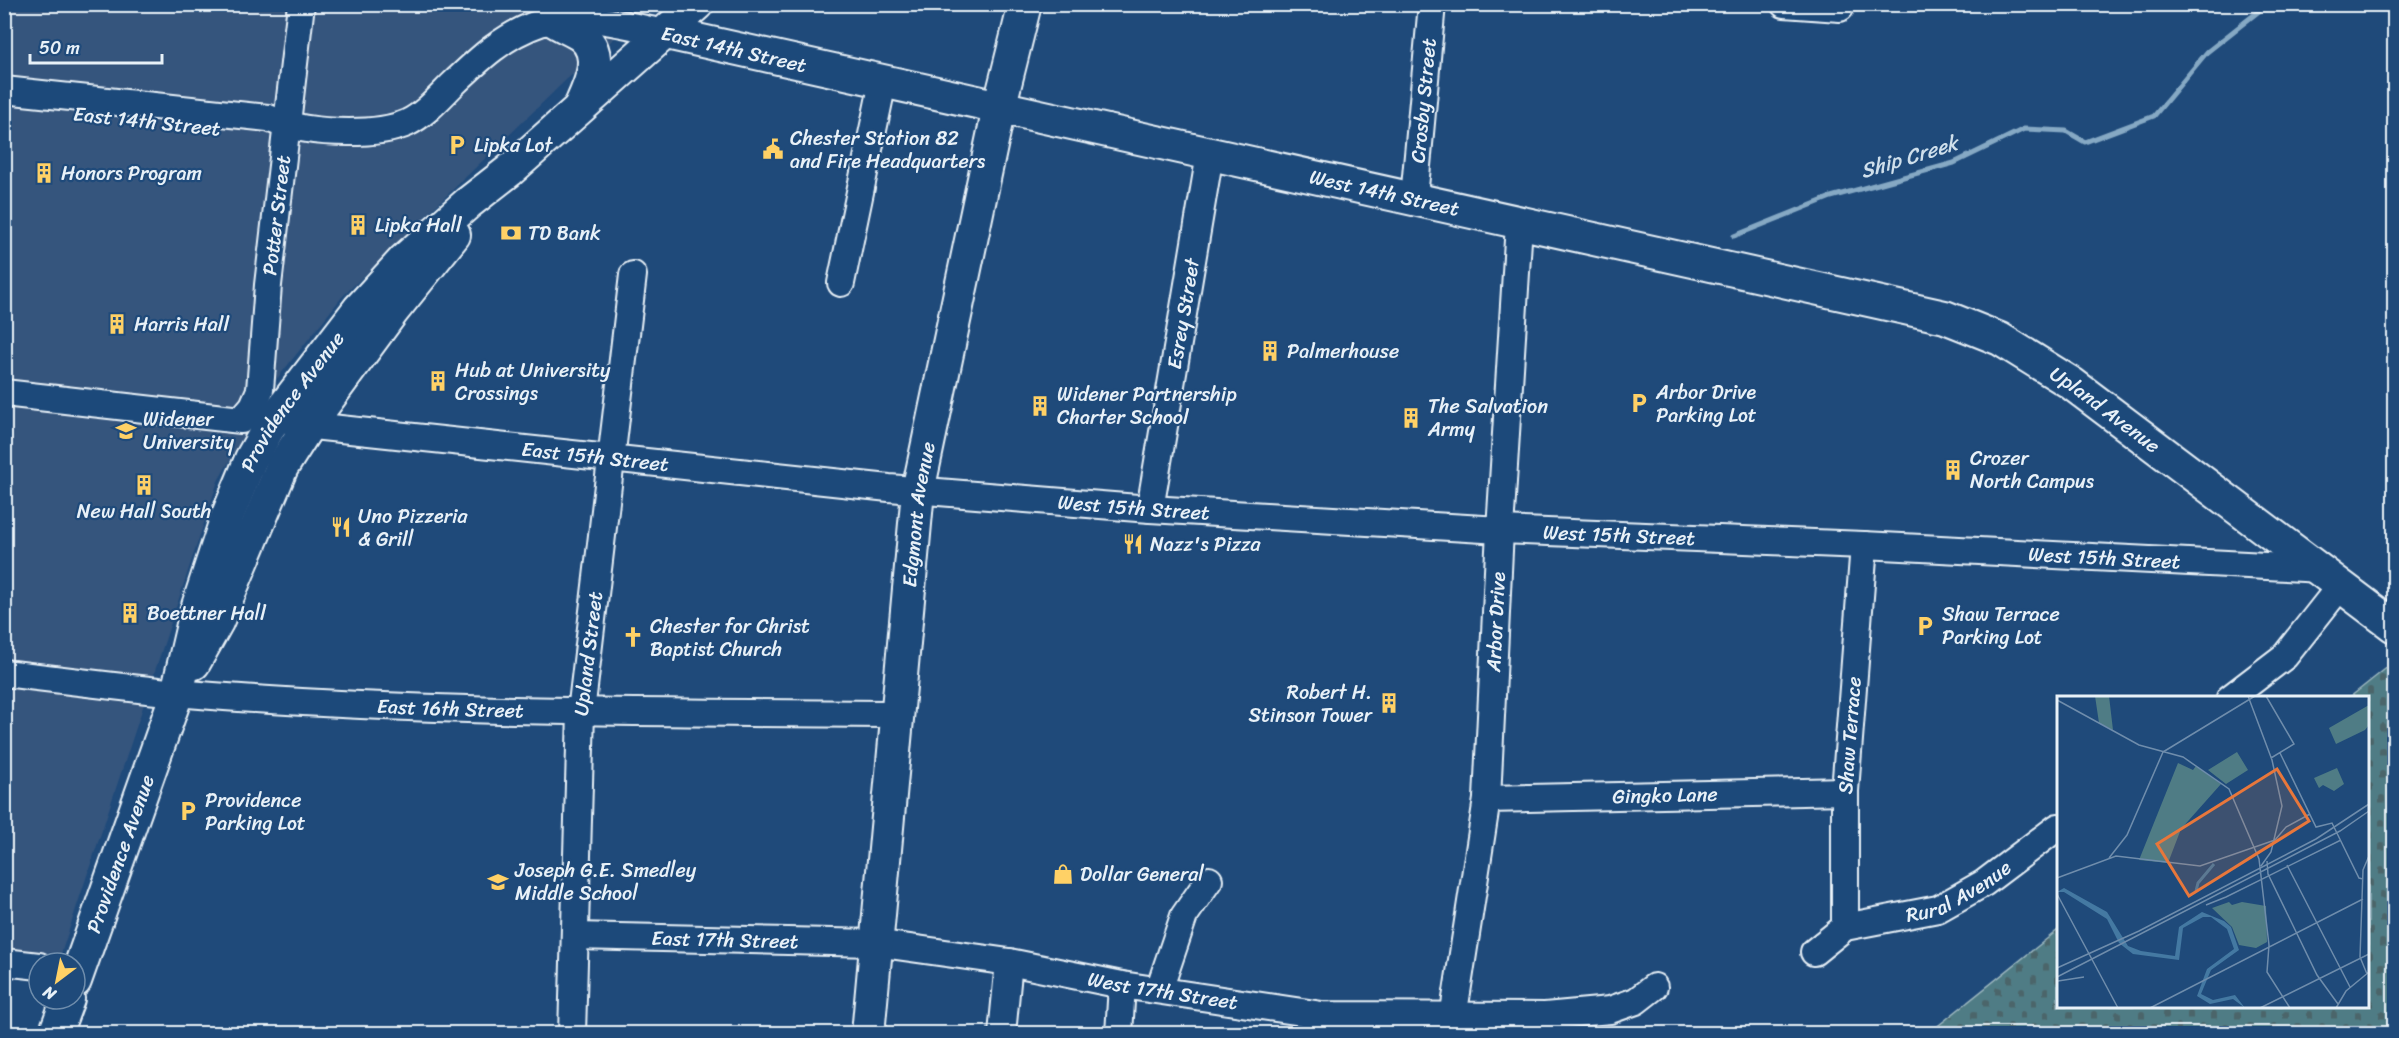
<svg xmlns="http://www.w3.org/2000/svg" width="2399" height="1038" font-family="Sriracha,sans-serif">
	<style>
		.built { fill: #34547d }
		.cemetery { fill: url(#cemetery-stones); stroke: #9cb6be; stroke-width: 1.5 }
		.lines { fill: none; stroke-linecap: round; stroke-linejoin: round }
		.stream { stroke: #86a9c4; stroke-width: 5 }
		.minor-casing { stroke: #e8f1f8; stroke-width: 30 }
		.major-casing { stroke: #e8f1f8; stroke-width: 36 }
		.minor { stroke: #1f4a7a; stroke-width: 26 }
		.major { stroke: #1f4a7a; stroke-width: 32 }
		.labels { text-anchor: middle; stroke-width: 4.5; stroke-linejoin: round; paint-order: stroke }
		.street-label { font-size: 20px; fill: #e8f1f8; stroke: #1f4a7a }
		.poi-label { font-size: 20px; fill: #e8f1f8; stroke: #1f4a7a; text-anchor: start }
		.water-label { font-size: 21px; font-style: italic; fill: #cfdfeb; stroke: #1f4a7a }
		.inset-river { fill: none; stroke: #4479a2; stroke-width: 3 }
		.inset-road { fill: none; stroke: #6f8dac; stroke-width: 1.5 }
		.view { fill: #e8773b; fill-opacity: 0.15; stroke: #e8773b; stroke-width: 3 }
		.inset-edge { fill: none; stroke: #e8f1f8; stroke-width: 3 }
	</style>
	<defs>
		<pattern id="cemetery-stones" width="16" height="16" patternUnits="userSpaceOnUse" patternTransform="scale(1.5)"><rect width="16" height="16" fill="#4f7c85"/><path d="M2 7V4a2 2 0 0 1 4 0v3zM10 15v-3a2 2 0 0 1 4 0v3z" fill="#4b656a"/></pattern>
	</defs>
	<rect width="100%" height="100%" fill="#1f4a7a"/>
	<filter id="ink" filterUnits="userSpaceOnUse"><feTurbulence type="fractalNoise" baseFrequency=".0167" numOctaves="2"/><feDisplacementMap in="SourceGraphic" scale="12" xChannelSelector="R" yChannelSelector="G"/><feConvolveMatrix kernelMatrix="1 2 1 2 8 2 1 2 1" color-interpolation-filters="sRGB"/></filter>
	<g filter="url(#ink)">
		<path class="built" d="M 5,5 L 653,5 L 566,80 L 342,297 L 276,380 L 218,481 L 60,957 L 5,949 Z"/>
		<path class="cemetery" d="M 2394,662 L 2394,1033 L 1929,1033 L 2058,930 L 2058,1006 L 2368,1006 L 2368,698 L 2350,697 Z"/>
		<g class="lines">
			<path class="stream" d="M 1734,236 L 1831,197 L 1954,163 L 2024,129 L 2066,131 L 2085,142 L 2154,116 L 2207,52 L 2259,11"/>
			<g class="minor-casing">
				<g id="minor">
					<path d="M 1784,4 L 1840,8"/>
					<path d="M 4,90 L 268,118 C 293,129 322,132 349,132 C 368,132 389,131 407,123 C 424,115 438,99 452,85 C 479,59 504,35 540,23 C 579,10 627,26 666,33"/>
					<path id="s1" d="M 1414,198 L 1432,4"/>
					<path d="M 841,283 L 883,82"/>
					<path id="s2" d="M 4,393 L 241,420 L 253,406 L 260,390 L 268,285 L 301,4"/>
					<path id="s3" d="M 294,424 L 889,488 L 1150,509 L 1500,530 L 1864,545 L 2322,569"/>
					<path id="s4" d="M 1150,509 L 1210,154"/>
					<path id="s5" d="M 4,673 C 62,680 119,687 176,693 C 416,714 658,712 898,714"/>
					<path d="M 2230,698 L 2285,656 L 2341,585"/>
					<path id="s6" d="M 1487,799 L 1845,791"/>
					<path id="s7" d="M 1845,927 L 1845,791 L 1864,545"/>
					<path id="s8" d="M 575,936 L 875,943 L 1009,962 L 1122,985 L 1322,1015 L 1545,1016 L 1610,1010 L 1636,1001 L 1654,987"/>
					<path id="s9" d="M 1814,952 L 1845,927 L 1938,909 L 1984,883 L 2058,827"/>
					<path d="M 4,962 L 39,966"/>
					<path d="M 1159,990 L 1184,916 L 1209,880"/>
					<path id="s10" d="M 1453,1018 L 1487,799 L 1500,530 L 1519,224"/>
					<path id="s11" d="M 572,1034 L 581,712 L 633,275"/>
					<path d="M 1002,1034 L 1009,962"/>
					<path d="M 1119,1034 L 1122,985"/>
				</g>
			</g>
			<g class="major-casing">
				<g id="major">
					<path d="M 553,20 C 562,26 574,30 582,36 C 605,55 590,85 580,107"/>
					<path id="s12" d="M 666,33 L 1945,317 L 2000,339 L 2071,383 L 2394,626"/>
					<path d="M 194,663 L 217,622 L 282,467 L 308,426 L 392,312 L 454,235"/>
					<path id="s13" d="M 75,981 L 177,693 L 196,612 L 227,517 L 251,459 L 272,422 L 359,309 L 404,260 L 468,203 L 509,171 L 697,4"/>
					<path d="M 55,1034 L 68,999"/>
					<path id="s14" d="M 868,1034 L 918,491 L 999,108 L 1025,4"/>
				</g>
			</g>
			<use href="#minor" class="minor"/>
			<use href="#major" class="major"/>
		</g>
	</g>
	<defs>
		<g id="parking-bare" transform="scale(1.62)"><path d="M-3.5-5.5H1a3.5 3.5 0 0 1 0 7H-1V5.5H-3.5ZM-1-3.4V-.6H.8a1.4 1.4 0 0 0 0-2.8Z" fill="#ffd166" stroke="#1f4a7a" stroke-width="2.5" paint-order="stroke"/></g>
		<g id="civic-bare" transform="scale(1.62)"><path d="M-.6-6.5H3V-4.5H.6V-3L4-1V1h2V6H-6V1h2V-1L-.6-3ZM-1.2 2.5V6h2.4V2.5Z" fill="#ffd166" stroke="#1f4a7a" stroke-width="2.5" paint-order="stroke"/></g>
		<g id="building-bare" transform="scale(1.62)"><path d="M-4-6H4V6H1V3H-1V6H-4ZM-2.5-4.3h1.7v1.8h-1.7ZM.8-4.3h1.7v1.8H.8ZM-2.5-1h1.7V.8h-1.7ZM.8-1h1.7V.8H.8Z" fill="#ffd166" stroke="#1f4a7a" stroke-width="2.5" paint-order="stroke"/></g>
		<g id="bank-bare" transform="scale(1.62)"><path d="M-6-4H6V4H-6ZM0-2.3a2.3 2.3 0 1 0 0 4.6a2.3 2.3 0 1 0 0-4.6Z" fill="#ffd166" stroke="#1f4a7a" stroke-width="2.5" paint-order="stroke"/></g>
		<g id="university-bare" transform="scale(1.62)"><path d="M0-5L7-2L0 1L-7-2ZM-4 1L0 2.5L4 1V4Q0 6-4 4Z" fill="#ffd166" stroke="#1f4a7a" stroke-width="2.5" paint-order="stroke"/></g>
		<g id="restaurant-bare" transform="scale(1.62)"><path d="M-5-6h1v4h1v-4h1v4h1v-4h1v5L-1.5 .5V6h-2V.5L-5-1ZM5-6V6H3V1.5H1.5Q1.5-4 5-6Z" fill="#ffd166" stroke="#1f4a7a" stroke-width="2.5" paint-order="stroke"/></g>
		<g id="church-bare" transform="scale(1.62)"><path d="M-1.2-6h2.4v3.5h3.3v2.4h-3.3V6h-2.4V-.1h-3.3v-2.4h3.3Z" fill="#ffd166" stroke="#1f4a7a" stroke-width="2.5" paint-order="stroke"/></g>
		<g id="shop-bare" transform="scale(1.62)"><path d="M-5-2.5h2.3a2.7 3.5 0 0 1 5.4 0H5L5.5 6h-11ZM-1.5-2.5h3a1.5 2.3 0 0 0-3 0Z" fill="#ffd166" stroke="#1f4a7a" stroke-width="2.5" paint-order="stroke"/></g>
		<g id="school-bare" transform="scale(1.62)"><path d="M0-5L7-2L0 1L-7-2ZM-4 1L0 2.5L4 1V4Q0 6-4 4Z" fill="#ffd166" stroke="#1f4a7a" stroke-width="2.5" paint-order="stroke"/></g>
	</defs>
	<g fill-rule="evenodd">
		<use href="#parking-bare" x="457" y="145"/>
		<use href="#civic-bare" x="773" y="149"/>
		<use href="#building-bare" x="44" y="173"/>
		<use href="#building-bare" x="358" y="225"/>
		<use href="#bank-bare" x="511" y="233"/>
		<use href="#building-bare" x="117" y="324"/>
		<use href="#building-bare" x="1270" y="351"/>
		<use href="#building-bare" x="438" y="381"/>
		<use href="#parking-bare" x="1639" y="403"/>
		<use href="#building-bare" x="1040" y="406"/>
		<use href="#building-bare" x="1411" y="418"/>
		<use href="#university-bare" x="126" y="431"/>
		<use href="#building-bare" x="1953" y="470"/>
		<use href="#building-bare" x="144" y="485"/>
		<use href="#restaurant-bare" x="341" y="527"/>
		<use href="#restaurant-bare" x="1133" y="544"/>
		<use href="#building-bare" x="130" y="613"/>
		<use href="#parking-bare" x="1925" y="626"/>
		<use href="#church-bare" x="633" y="637"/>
		<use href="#building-bare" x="1389" y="703"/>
		<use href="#parking-bare" x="188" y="811"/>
		<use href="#shop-bare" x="1063" y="874"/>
		<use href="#school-bare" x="498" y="882"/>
	</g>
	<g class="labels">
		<g class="street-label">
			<text transform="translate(734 49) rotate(13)" y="7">East 14th Street</text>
			<text dy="7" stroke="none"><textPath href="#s1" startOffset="98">Crosby Street</textPath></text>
			<text transform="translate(147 121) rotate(6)" y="7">East 14th Street</text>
			<text dy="7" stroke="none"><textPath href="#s12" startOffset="736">West 14th Street</textPath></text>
			<text dy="7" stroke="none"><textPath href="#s2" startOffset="450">Potter Street</textPath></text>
			<text dy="7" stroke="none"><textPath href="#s4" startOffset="198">Esrey Street</textPath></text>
			<text dy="7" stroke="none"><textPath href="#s13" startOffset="622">Providence Avenue</textPath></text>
			<text dy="7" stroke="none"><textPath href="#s12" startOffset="1496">Upland Avenue</textPath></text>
			<text dy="7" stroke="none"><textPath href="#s3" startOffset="303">East 15th Street</textPath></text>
			<text dy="7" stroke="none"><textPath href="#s3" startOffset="844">West 15th Street</textPath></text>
			<text dy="7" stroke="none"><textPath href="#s14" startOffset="522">Edgmont Avenue</textPath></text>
			<text dy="7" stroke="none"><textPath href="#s3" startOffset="1330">West 15th Street</textPath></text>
			<text dy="7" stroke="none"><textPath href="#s3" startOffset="1816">West 15th Street</textPath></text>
			<text dy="7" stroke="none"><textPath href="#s10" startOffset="399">Arbor Drive</textPath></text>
			<text dy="7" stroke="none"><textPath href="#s11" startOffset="381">Upland Street</textPath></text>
			<text dy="7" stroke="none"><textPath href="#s5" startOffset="448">East 16th Street</textPath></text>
			<text dy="7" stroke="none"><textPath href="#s7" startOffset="192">Shaw Terrace</textPath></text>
			<text dy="7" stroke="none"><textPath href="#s6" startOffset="178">Gingko Lane</textPath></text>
			<text dy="7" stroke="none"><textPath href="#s13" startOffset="135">Providence Avenue</textPath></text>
			<text dy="7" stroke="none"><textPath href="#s9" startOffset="160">Rural Avenue</textPath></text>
			<text dy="7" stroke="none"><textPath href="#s8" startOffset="150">East 17th Street</textPath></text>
			<text dy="7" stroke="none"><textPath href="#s8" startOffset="592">West 17th Street</textPath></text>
		</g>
		<g class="poi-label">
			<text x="790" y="145">Chester Station 82<tspan x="790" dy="23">and Fire Headquarters</tspan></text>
			<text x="474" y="152">Lipka Lot</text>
			<text x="61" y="180">Honors Program</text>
			<text x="375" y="232">Lipka Hall</text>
			<text x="528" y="240">TD Bank</text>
			<text x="134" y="331">Harris Hall</text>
			<text x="1287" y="358">Palmerhouse</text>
			<text x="455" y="377">Hub at University<tspan x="455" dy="23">Crossings</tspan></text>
			<text x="1656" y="399">Arbor Drive<tspan x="1656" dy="23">Parking Lot</tspan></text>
			<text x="1057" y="401">Widener Partnership<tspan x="1057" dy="23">Charter School</tspan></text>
			<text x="1428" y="413">The Salvation<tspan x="1428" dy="23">Army</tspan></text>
			<text x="143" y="426">Widener<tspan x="143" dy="23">University</tspan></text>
			<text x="1970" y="465">Crozer<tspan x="1970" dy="23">North Campus</tspan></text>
			<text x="144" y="518" text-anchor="middle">New Hall South</text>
			<text x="358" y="523">Uno Pizzeria<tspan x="358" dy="23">&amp; Grill</tspan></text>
			<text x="1150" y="551">Nazz's Pizza</text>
			<text x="147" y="620">Boettner Hall</text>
			<text x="1942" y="621">Shaw Terrace<tspan x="1942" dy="23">Parking Lot</tspan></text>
			<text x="650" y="633">Chester for Christ<tspan x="650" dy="23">Baptist Church</tspan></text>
			<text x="1372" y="699" text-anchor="end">Robert H.<tspan x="1372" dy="23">Stinson Tower</tspan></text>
			<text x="205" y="807">Providence<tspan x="205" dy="23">Parking Lot</tspan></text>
			<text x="515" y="877">Joseph G.E. Smedley<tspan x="515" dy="23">Middle School</tspan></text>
			<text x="1080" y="881">Dollar General</text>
		</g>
		<g class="water-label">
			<text transform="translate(1909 157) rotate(-17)" y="7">Ship Creek</text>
		</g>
	</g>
	<g transform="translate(2057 696)">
		<rect width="312" height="312" fill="#1f4a7a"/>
		<path d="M 180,56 L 191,74 L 169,88 L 151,74 ZM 121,67 L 136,74 L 139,70 L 164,88 L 124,133 L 111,167 L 82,164 Z" fill="#4f7c85"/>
		<path d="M 38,0 L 52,0 L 56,34 L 42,27 ZM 312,9 L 312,29 L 308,34 L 279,48 L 272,32 ZM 280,72 L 287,88 L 277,95 L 266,89 L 262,92 L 257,82 ZM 172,206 L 175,209 L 185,206 L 209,210 L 210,246 L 199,252 L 182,249 L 175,231 L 155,212 Z" fill="#4f7c85"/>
		<path d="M 7,192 L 50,216 L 71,250 L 84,255 L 118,260 L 122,231 L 145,216 L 167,225 L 174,231 L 182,254 L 154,274 L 144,298 L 156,304 L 178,299 L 188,312 L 176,303 L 153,308 L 140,300 L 150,273 L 177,253 L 170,233 L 154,221 L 146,221 L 126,232 L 122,264 L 76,258 L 62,247 L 50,223 L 7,196 L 0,196 Z" fill="#4479a2"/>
		<path class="inset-river" d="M 139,195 L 141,187 L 157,168"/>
		<path class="inset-road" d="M 191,0 L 215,64 L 225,110 L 214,156 L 204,170M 209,0 L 237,48 L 214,62M 0,4 L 82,49 L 126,61 L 172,93 L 202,163 L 212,249M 106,56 L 198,0M 223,57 L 259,131 L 275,127 L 302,182 L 306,183M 218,144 L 229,131 L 253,118M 52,162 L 70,139 L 106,56M 210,165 L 211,178 L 260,279 L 281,308M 230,169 L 293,291M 0,182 L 59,160 L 143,170 L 218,144M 0,198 L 61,312M 169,201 L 284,144M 149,209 L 169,201M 212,249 L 210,276 L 233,312M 0,272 L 82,235 L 259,143 L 312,108M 310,278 L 303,261 L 306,174 L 312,160M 0,281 L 283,135 L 312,115M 1,285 L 27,281M 93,312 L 306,203M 203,312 L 312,258M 279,312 L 289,295 L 312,276"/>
		<path class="view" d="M 220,73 L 252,125 L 132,200 L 100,148 Z"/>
		<rect width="312" height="312" class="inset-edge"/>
	</g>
	<rect width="2399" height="1038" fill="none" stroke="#1f4a7a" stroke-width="24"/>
	<rect x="12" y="12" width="2375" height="1014" fill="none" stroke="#e8f1f8" stroke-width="2" filter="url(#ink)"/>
	<g transform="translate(57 981) rotate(212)"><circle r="28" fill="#1f4a7a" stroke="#6f8dac" stroke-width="1.5"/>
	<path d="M0-4.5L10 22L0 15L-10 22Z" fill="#ffd166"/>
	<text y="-9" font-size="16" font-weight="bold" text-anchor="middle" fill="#e8f1f8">N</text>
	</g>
	<path d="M30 54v9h132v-9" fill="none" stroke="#e8f1f8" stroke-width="3"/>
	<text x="39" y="54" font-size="18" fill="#e8f1f8" stroke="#1f4a7a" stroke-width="4.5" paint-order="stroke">50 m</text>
</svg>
